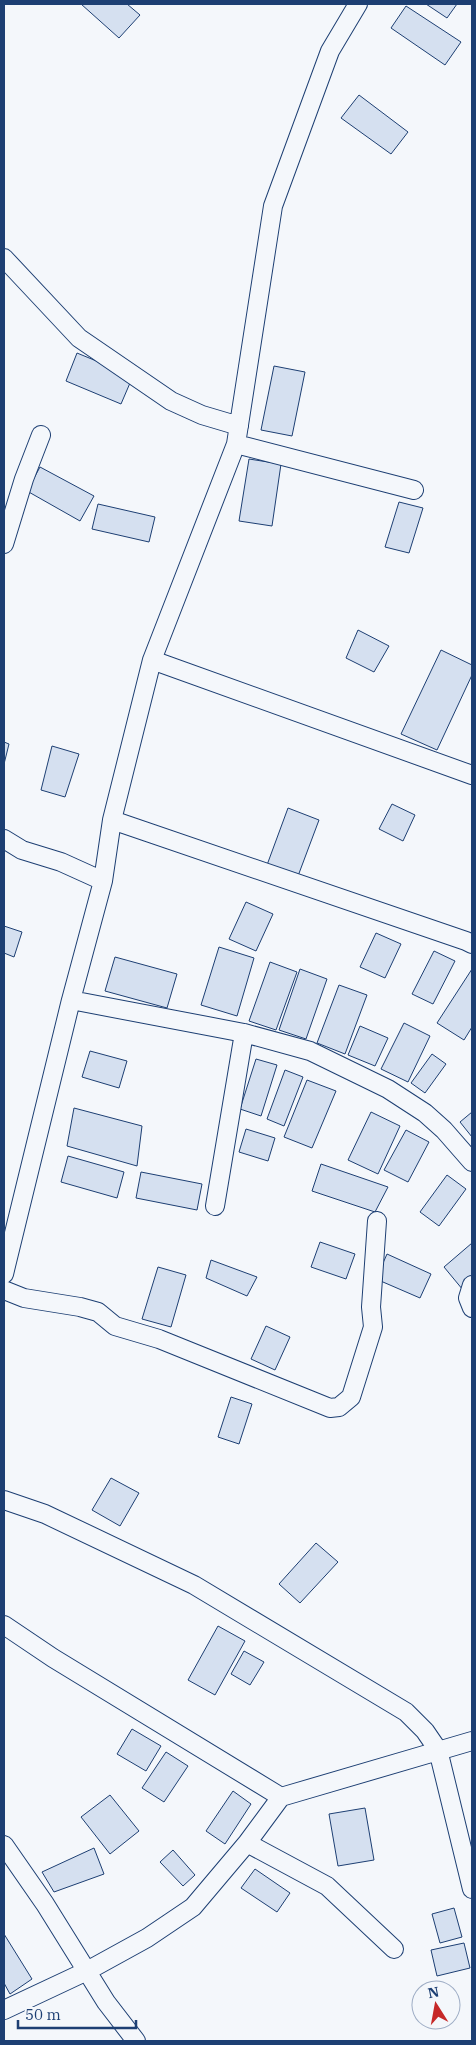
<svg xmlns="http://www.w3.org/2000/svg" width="476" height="2045" font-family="'IBM Plex Serif',serif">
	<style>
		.building { fill: #d5e0f0; stroke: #1d3f73 }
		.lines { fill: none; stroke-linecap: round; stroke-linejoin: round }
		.minor-casing { stroke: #1d3f73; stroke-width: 20 }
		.minor { stroke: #f4f7fb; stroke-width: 18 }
	</style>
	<rect width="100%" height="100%" fill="#f4f7fb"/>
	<path class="building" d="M 81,4 L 127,4 L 140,15 L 119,38 Z
		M 426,4 L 457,4 L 447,18 Z
		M 406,6 L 461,42 L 445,65 L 391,28 Z
		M 359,95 L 408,132 L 391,154 L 341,118 Z
		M 77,353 L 133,376 L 121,404 L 66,381 Z
		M 274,366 L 305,372 L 292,436 L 261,430 Z
		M 249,459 L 281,464 L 272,526 L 239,521 Z
		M 40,467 L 94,496 L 80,521 L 27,491 Z
		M 399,502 L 423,508 L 409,553 L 385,547 Z
		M 98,504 L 155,517 L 149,542 L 92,529 Z
		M 358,630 L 389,646 L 374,672 L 346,658 Z
		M 441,650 L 472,665 L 472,675 L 437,750 L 401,734 Z
		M 4,742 L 9,744 L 4,764 Z
		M 52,746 L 79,754 L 65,797 L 41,790 Z
		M 392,804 L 415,815 L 403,841 L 379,829 Z
		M 288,808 L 319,820 L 298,876 L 267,865 Z
		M 246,902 L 273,914 L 256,951 L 229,939 Z
		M 4,926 L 22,932 L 14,957 L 4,953 Z
		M 376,933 L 401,944 L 385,978 L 360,967 Z
		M 219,947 L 254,958 L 237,1016 L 201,1005 Z
		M 434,951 L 455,961 L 433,1004 L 412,994 Z
		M 115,957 L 177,974 L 167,1008 L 105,991 Z
		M 270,962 L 297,972 L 276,1030 L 249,1021 Z
		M 300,969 L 327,979 L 306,1039 L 279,1030 Z
		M 472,969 L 472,1027 L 464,1040 L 437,1023 Z
		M 339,985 L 367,995 L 345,1054 L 317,1043 Z
		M 404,1023 L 430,1036 L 408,1082 L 381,1069 Z
		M 360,1026 L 388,1038 L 375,1066 L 348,1055 Z
		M 90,1051 L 127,1061 L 119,1088 L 82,1077 Z
		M 432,1054 L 446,1064 L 425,1093 L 411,1083 Z
		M 256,1059 L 277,1065 L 261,1116 L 240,1109 Z
		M 285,1070 L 303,1077 L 284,1126 L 267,1119 Z
		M 307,1080 L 336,1091 L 312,1148 L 284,1137 Z
		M 74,1108 L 142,1126 L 137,1166 L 67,1146 Z
		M 371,1112 L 400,1126 L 378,1174 L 348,1160 Z
		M 472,1112 L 472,1137 L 460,1122 Z
		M 246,1129 L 275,1138 L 268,1161 L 239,1152 Z
		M 406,1130 L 429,1142 L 408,1182 L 384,1170 Z
		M 68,1156 L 124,1172 L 117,1198 L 61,1182 Z
		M 321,1164 L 388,1187 L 375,1212 L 312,1191 Z
		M 141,1172 L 202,1184 L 197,1210 L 136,1198 Z
		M 447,1175 L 466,1189 L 439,1226 L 420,1212 Z
		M 320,1242 L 355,1254 L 346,1279 L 311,1267 Z
		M 472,1243 L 472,1282 L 463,1290 L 444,1267 Z
		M 387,1254 L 431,1274 L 420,1298 L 376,1279 Z
		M 211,1260 L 257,1277 L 247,1296 L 206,1278 Z
		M 158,1267 L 186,1275 L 171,1327 L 142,1319 Z
		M 266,1326 L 290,1337 L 275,1370 L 251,1359 Z
		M 231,1397 L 252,1404 L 239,1444 L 218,1437 Z
		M 111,1478 L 139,1493 L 120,1526 L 92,1510 Z
		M 316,1543 L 338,1562 L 300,1603 L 279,1584 Z
		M 218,1626 L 245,1641 L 215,1695 L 188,1680 Z
		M 244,1651 L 264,1662 L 250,1685 L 231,1674 Z
		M 132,1729 L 161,1746 L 146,1771 L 117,1754 Z
		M 166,1752 L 188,1766 L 164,1802 L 142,1788 Z
		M 233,1791 L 251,1804 L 225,1844 L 206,1831 Z
		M 110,1795 L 139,1831 L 110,1854 L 81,1817 Z
		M 365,1808 L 374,1860 L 338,1866 L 329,1814 Z
		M 94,1848 L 104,1874 L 54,1892 L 42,1872 Z
		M 173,1850 L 195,1875 L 183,1886 L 160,1862 Z
		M 255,1869 L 290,1893 L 277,1912 L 241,1888 Z
		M 454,1908 L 462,1937 L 440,1943 L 432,1914 Z
		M 4,1934 L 32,1979 L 10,1994 L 4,1983 Z
		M 464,1943 L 470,1968 L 437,1976 L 431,1950 Z"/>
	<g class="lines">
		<g class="minor-casing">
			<path id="minor" d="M 4,258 L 79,338 L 171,401 L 202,415 L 239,426
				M 236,444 L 414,490
				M 4,544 L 24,479 L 41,435
				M 152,660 L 472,775
				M 112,820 L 466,941 L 472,944
				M 4,839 L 22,850 L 61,862 L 103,881
				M 71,1000 L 244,1033 L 310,1051 L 388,1089 L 425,1113 L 444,1130 L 472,1162
				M 215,1206 L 244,1033
				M 4,1274 L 71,1000 L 103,881 L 112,820 L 152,660 L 236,444 L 273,206 L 330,51 L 358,4
				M 472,1285 L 468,1298 L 472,1308
				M 4,1290 L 24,1298 L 80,1307 L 98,1312 L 115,1326 L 159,1339 L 330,1408 L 339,1407 L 351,1397 L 373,1327 L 371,1307 L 377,1221
				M 4,1500 L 45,1514 L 194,1585 L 406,1712 L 425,1731 L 438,1750 L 472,1889
				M 4,1625 L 53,1658 L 281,1797
				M 247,1843 L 327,1886 L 394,1949
				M 4,1845 L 45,1904 L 106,2002 L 136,2041
				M 4,2010 L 87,1971 L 147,1938 L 193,1907 L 247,1843 L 281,1797 L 472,1741"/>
		</g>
		<use href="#minor" class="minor"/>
	</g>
	<rect width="476" height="2045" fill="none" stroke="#1d3f73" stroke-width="10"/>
	<g transform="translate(436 2005) rotate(349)"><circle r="24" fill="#f4f7fb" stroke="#9eadc5"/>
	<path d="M0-4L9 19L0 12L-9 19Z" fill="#c62828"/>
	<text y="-8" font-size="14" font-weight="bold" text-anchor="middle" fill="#1d3f73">N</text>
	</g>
	<path d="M18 2020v8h118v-8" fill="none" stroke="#1d3f73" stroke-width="2.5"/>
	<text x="25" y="2020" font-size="15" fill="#1d3f73" stroke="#f4f7fb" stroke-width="4" paint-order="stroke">50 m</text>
</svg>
